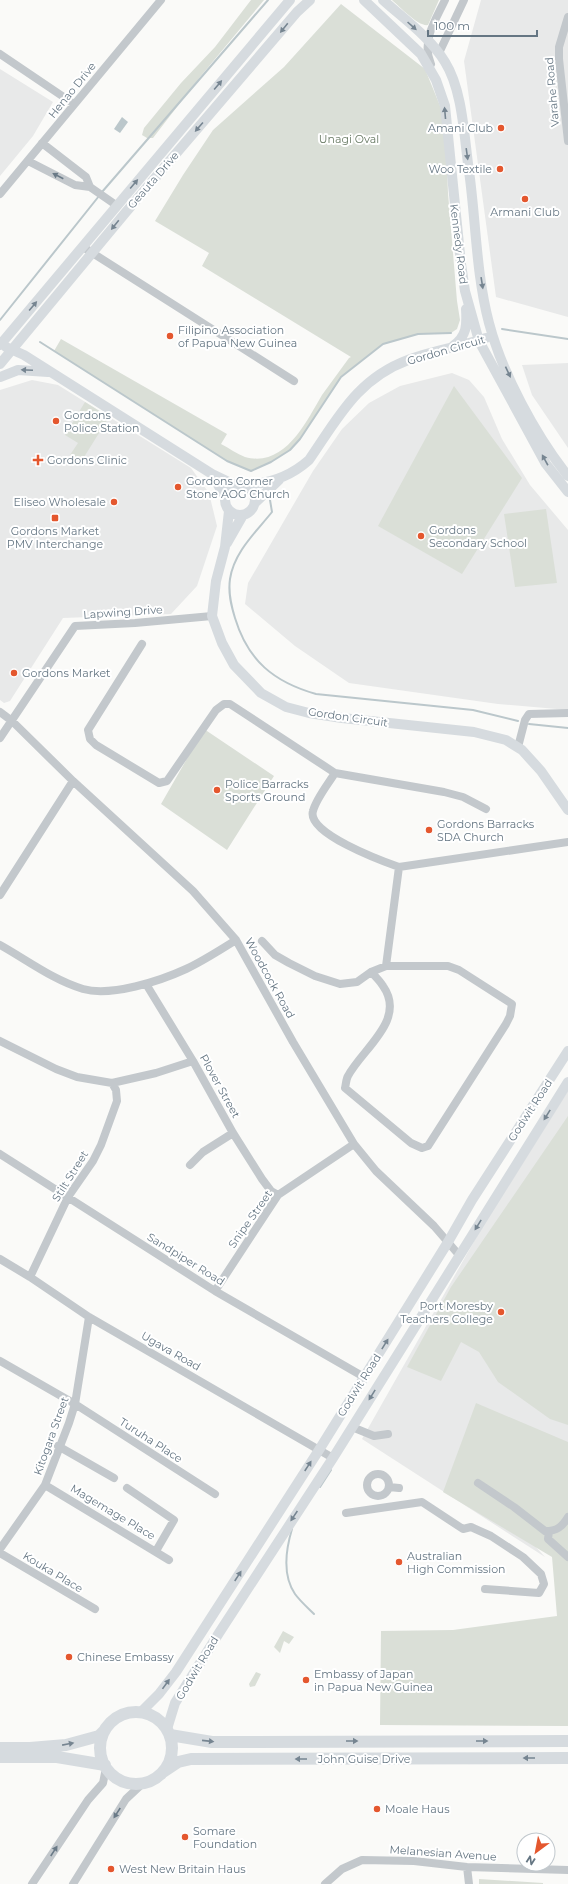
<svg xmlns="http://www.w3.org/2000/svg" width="568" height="1884" font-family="Montserrat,sans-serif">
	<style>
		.built { fill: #e8e9e9 }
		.green { fill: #dadfd7 }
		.water { fill: #bbc7cb }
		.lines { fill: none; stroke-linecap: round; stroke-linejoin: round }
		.stream { stroke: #bbc7cb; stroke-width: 2 }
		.minor { stroke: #c3c8cc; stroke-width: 8 }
		.major { stroke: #d6dbdf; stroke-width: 10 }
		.highway { stroke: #d6dbdf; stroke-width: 12 }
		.oneway { fill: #768591 }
		.oneway2 { fill: #6a7a87 }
		.poi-dot { fill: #e4572e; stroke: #fff; stroke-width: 1.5 }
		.labels { text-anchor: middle; stroke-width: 4; stroke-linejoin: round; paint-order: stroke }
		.street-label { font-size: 11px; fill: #657683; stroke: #fff }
		.poi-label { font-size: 11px; fill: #657683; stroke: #fff; text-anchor: start }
		.park-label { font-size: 11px; fill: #687a64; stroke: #fff }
	</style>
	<rect width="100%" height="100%" fill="#fafaf8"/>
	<path class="built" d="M 481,0 L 568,0 L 568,317 L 496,297 L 464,61 Z
		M 0,69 L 53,102 L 33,136 L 0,176 Z
		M 568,363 L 568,448 L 532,395 L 522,365 Z
		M 452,373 L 469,380 L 484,397 L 502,439 L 530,485 L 568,530 L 568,710 L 498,704 L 349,683 L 295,646 L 245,604 L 248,583 L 313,471 L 342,429 L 369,403 L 400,386 Z
		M 32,380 L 58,385 L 191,468 L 209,493 L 217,526 L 197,586 L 171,614 L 63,618 L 10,701 L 4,703 L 0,700 L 0,390 Z
		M 568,1091 L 568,1500 L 535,1546 L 545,1557 L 362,1439 L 506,1185 Z"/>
	<path class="green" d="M 251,0 L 264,0 L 200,77 L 153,138 L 147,138 L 142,135 L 144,128 L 181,83 L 215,47 Z
		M 392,0 L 439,0 L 428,25 C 419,27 400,7 392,0 Z
		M 341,4 L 425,69 L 445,118 L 448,193 L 457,301 L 460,320 L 457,329 L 451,333 L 418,334 L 383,344 L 341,377 L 300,439 L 290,450 L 271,462 L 251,471 L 227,461 L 54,351 L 61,339 L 227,434 L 221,444 C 229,448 237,454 245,457 C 285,468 306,422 322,395 C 331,383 340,370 349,358 L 351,357 L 202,266 L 209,253 L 155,221 L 183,175 L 213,130 L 284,67 Z
		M 454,386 L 522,478 L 462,574 L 378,526 Z
		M 85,402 L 109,417 L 81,462 L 70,455 L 78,443 L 65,435 Z
		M 546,509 L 557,583 L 515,587 L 504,514 Z
		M 204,729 L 274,776 L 227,850 L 161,804 Z
		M 568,1116 L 568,1425 L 550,1419 L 498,1382 L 479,1352 L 461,1342 L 441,1381 L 407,1367 L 451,1287 Z
		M 476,1403 L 568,1442 L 568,1726 L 380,1725 L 381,1631 L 453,1630 L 557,1616 L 552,1557 L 443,1492 Z
		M 283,1631 L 294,1637 L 289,1644 L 284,1641 L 280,1653 L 274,1647 Z
		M 256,1672 L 261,1674 L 255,1686 L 250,1687 L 249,1684 Z
		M 479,1879 L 543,1883 L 543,1884 L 479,1884 Z"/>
	<path class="water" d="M 122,117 L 128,122 L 120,133 L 114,129 Z"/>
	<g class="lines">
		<path class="stream" d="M 102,192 L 268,0
			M 0,320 L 99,196
			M 502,329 L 568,339
			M 40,342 L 227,461 L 251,471 L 271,462 L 290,450 L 300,439 L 341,377 L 383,344 L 418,334 L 451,333
			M 270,500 L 272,512 C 256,532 234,552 230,579 C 228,593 231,605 235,618 C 248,661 274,682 316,694 L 473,710 L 518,721
			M 529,724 L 568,728
			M 320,1487 L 331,1470
			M 292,1529 C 286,1549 282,1575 295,1594 C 300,1601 308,1608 314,1614"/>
		<path class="minor" d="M 568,17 L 559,47 L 559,59 L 568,141
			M 439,53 L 464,0
			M 0,54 L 74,104
			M 431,64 C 421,41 435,21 445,0
			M 42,143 L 86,177 L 90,187 L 116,205
			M 28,161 L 75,185 L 90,187
			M 0,194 L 161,0
			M 83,247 L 294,381
			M 142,644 L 88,730 L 90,739 L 96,745 L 159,783 L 167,781 L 216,710 L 224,704 L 230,704 L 335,773 L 444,792 L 463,797 L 486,809
			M 0,712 L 12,721 L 73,781 L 193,891 L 236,940 L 293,1042 L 354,1144 L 376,1171 L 434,1226 L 459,1255
			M 0,738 L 75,626 L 135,623 L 212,616
			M 518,747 L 525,720 L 529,714 L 568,713
			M 335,773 C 328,784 316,799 313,811 C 306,833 382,861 399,867 L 568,842
			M 0,895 L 73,781
			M 262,941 L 275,955 L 289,963 L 315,976 L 340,984 L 357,982 L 371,972 L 386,966 L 399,867
			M 0,945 C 27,960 53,980 83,989 C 111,997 160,981 186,969 C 203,961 220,950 236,940
			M 371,972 C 375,976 380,981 383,986 C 407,1020 362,1049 348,1076 C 346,1079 346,1084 345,1088 L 411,1143 L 422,1148 L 428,1146 L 506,1024 L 510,1016 L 512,1004 L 459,970 L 448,966 L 386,966
			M 146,984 L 193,1061 L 233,1133 L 262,1179 L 271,1191 L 278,1195
			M 0,1041 L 56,1069 L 77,1077 L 112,1083 L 156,1073 L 193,1061
			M 0,1154 L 215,1291 L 364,1377
			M 190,1165 L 203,1152 L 233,1133
			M 0,1259 L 30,1277 L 89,1317 L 333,1458
			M 30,1277 L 68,1197 L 93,1161 L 101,1145 L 117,1101 L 116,1090 L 112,1083
			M 215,1291 L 278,1195 L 354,1144
			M 0,1361 L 75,1404 L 215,1494
			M 352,1427 L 374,1436 L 388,1434
			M 58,1446 L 114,1478
			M367 1485a11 11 0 1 1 22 0a11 11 0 1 1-22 0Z
			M 478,1483 L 514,1507 L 545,1531 C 557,1531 562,1527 568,1517
			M 45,1485 L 169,1560
			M 389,1487 L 399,1488
			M 127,1488 L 174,1520 L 156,1551
			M 346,1513 L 422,1502 L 463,1529 L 471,1527 L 491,1536 L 523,1557 L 541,1574 L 544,1584 L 539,1593 L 485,1589
			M 549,1531 L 548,1539 L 568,1557
			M 0,1549 L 45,1485 L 69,1423 L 75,1404 L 89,1317
			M 0,1553 L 95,1609
			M 467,1867 L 469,1884
			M 32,1884 L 88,1800 L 103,1783 L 106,1768
			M 73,1884 L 126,1799 L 142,1784
			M 325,1884 L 342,1869 L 362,1860 L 414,1861 L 467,1867 L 568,1870"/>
		<path class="major" d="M 364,0 L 421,54 L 436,80 L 445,106 L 461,264 L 465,291 L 479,341 L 546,464 L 568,492
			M 383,0 C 404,19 430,37 445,62 C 463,91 464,137 469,171 C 476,221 476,274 489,323 C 502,373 536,436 568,476
			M 0,345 L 290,0
			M 453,346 C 467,336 467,325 466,309
			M 6,347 L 24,355 L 212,474 L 235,485
			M 0,364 L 126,212 L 297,12 L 310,0
			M 0,377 L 18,370 L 48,372
			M 212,474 L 225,497
			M225 500a15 15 0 1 1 30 0a15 15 0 1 1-30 0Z
			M 245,485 C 269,484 291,476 309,460 C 338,418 357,379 408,360 C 433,350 460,347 486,338
			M 256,502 L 279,480
			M 229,511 L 225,547 L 216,581 L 212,616 L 222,643 L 234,665 L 261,693 L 286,707 L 309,713 L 342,718 L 474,732 L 506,740 L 522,750 L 541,771 L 568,810
			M 227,543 L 243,515
			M 140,1713 L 159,1694 L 176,1672 L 319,1450 L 448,1242 L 472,1200 L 568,1051
			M 167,1729 L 175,1703 L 219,1633 L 333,1458 L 568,1082"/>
		<path class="highway" d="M100 1748a36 36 0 1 1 72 0a36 36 0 1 1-72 0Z
			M 170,1735 L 212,1742 L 568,1741
			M 0,1748 L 30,1748 L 66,1745 L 99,1736 L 105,1730
			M 0,1757 L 57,1757 L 105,1765
			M 163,1772 L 178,1762 L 191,1759 L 568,1758"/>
	</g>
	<defs><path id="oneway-solid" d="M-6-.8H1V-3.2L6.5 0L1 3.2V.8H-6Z"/></defs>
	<g class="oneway">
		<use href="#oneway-solid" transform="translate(412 26) rotate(42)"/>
		<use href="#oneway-solid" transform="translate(284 28) rotate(129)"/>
		<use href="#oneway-solid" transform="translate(218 85) rotate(-50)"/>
		<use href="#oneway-solid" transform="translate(445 113) rotate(-95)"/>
		<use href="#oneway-solid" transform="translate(199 127) rotate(131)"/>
		<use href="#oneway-solid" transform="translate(467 154) rotate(82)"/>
		<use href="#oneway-solid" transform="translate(134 184) rotate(-50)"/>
		<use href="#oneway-solid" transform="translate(115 225) rotate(129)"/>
		<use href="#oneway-solid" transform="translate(482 283) rotate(81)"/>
		<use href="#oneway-solid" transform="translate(33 306) rotate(-50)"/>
		<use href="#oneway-solid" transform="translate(27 370) rotate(-177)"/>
		<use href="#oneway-solid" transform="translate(508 372) rotate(65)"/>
		<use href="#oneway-solid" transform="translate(545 460) rotate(-119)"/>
		<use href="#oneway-solid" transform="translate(547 1115) rotate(122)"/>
		<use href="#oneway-solid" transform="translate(478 1225) rotate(122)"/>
		<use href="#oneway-solid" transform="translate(385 1344) rotate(-58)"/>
		<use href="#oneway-solid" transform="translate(372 1395) rotate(122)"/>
		<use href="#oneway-solid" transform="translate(308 1466) rotate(-57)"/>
		<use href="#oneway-solid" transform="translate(294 1516) rotate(124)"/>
		<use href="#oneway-solid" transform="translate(238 1576) rotate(-57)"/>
		<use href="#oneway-solid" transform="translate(166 1684) rotate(-54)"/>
		<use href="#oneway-solid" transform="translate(208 1741) rotate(6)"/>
		<use href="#oneway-solid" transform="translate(352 1741)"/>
		<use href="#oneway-solid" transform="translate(482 1741)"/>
		<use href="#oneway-solid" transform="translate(68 1744) rotate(-11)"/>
		<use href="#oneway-solid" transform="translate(529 1758) rotate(180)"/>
		<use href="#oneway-solid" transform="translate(301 1759) rotate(180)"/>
	</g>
	<g class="oneway2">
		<use href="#oneway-solid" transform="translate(58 176) rotate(-153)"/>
		<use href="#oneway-solid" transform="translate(117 1813) rotate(123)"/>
		<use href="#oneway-solid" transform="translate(54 1851) rotate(-57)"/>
	</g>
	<g class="poi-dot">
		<circle cx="501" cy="128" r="4"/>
		<circle cx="500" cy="169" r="4"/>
		<circle cx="525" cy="199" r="4"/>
		<circle cx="170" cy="336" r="4"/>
		<circle cx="56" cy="421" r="4"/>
		<path d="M36 454h4v4h4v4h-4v4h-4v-4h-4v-4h4z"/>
		<circle cx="178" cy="487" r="4"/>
		<circle cx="114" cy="502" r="4"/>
		<rect x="51" y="514" width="8" height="8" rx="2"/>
		<circle cx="421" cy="536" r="4"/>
		<circle cx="14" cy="673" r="4"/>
		<circle cx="217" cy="790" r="4"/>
		<circle cx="429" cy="830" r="4"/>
		<circle cx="501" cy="1312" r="4"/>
		<circle cx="399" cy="1562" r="4"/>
		<circle cx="69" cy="1657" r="4"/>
		<circle cx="306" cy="1680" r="4"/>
		<circle cx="377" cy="1809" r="4"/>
		<circle cx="185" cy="1837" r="4"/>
		<circle cx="111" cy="1869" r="4"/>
	</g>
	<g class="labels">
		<g class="street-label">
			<text transform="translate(72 90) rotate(-51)" y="4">Henao Drive</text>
			<text transform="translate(552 92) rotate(-95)" y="4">Varahe Road</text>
			<text transform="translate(153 180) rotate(-49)" y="4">Geauta Drive</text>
			<text transform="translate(459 244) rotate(83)" y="4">Kennedy Road</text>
			<text transform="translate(446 350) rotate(-16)" y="4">Gordon Circuit</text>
			<text transform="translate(123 612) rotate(-4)" y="4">Lapwing Drive</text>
			<text transform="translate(348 717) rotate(8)" y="4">Gordon Circuit</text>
			<text transform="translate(270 978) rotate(61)" y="4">Woodcock Road</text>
			<text transform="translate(220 1086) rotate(61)" y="4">Plover Street</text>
			<text transform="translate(530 1110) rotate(-57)" y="4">Godwit Road</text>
			<text transform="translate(70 1176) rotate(-58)" y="4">Stilt Street</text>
			<text transform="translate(250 1219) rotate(-55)" y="4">Snipe Street</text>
			<text transform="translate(186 1259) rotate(32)" y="4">Sandpiper Road</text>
			<text transform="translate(171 1351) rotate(30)" y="4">Ugava Road</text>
			<text transform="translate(359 1385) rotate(-58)" y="4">Godwit Road</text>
			<text transform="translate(51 1436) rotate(-70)" y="4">Kitogara Street</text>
			<text transform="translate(151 1440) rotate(33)" y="4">Turuha Place</text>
			<text transform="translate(113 1512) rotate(31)" y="4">Magemage Place</text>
			<text transform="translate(53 1572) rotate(31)" y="4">Kouka Place</text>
			<text transform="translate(197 1668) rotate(-59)" y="4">Godwit Road</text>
			<text x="364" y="1763">John Guise Drive</text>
			<text transform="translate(443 1853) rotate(4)" y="4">Melanesian Avenue</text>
		</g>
		<g class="poi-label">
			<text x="493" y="132" text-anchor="end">Amani Club</text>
			<text x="492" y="173" text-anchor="end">Woo Textile</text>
			<text x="525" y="216" text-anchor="middle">Armani Club</text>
			<text x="178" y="334">Filipino Association<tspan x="178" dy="13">of Papua New Guinea</tspan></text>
			<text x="64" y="419">Gordons<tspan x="64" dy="13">Police Station</tspan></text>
			<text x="47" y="464">Gordons Clinic</text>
			<text x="186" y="485">Gordons Corner<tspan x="186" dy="13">Stone AOG Church</tspan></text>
			<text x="106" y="506" text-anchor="end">Eliseo Wholesale</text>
			<text x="429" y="534">Gordons<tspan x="429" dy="13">Secondary School</tspan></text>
			<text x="55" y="535" text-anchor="middle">Gordons Market<tspan x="55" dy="13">PMV Interchange</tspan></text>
			<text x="22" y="677">Gordons Market</text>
			<text x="225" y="788">Police Barracks<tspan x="225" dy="13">Sports Ground</tspan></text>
			<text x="437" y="828">Gordons Barracks<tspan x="437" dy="13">SDA Church</tspan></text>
			<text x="493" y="1310" text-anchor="end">Port Moresby<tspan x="493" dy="13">Teachers College</tspan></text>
			<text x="407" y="1560">Australian<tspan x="407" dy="13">High Commission</tspan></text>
			<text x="77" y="1661">Chinese Embassy</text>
			<text x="314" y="1678">Embassy of Japan<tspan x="314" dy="13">in Papua New Guinea</tspan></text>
			<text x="385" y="1813">Moale Haus</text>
			<text x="193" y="1835">Somare<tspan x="193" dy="13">Foundation</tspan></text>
			<text x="119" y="1873">West New Britain Haus</text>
		</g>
		<g class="park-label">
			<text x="349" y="143">Unagi Oval</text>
		</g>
	</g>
	<g transform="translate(536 1852) rotate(212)"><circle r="19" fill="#ffffff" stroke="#c1c8cd"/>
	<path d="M0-3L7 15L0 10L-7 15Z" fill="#e4572e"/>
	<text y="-6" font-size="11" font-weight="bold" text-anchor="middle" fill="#657683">N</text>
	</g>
	<path d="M428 30v6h109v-6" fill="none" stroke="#657683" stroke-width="2"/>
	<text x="434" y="30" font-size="12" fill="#657683" stroke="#ffffff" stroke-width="3" paint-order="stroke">100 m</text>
</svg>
